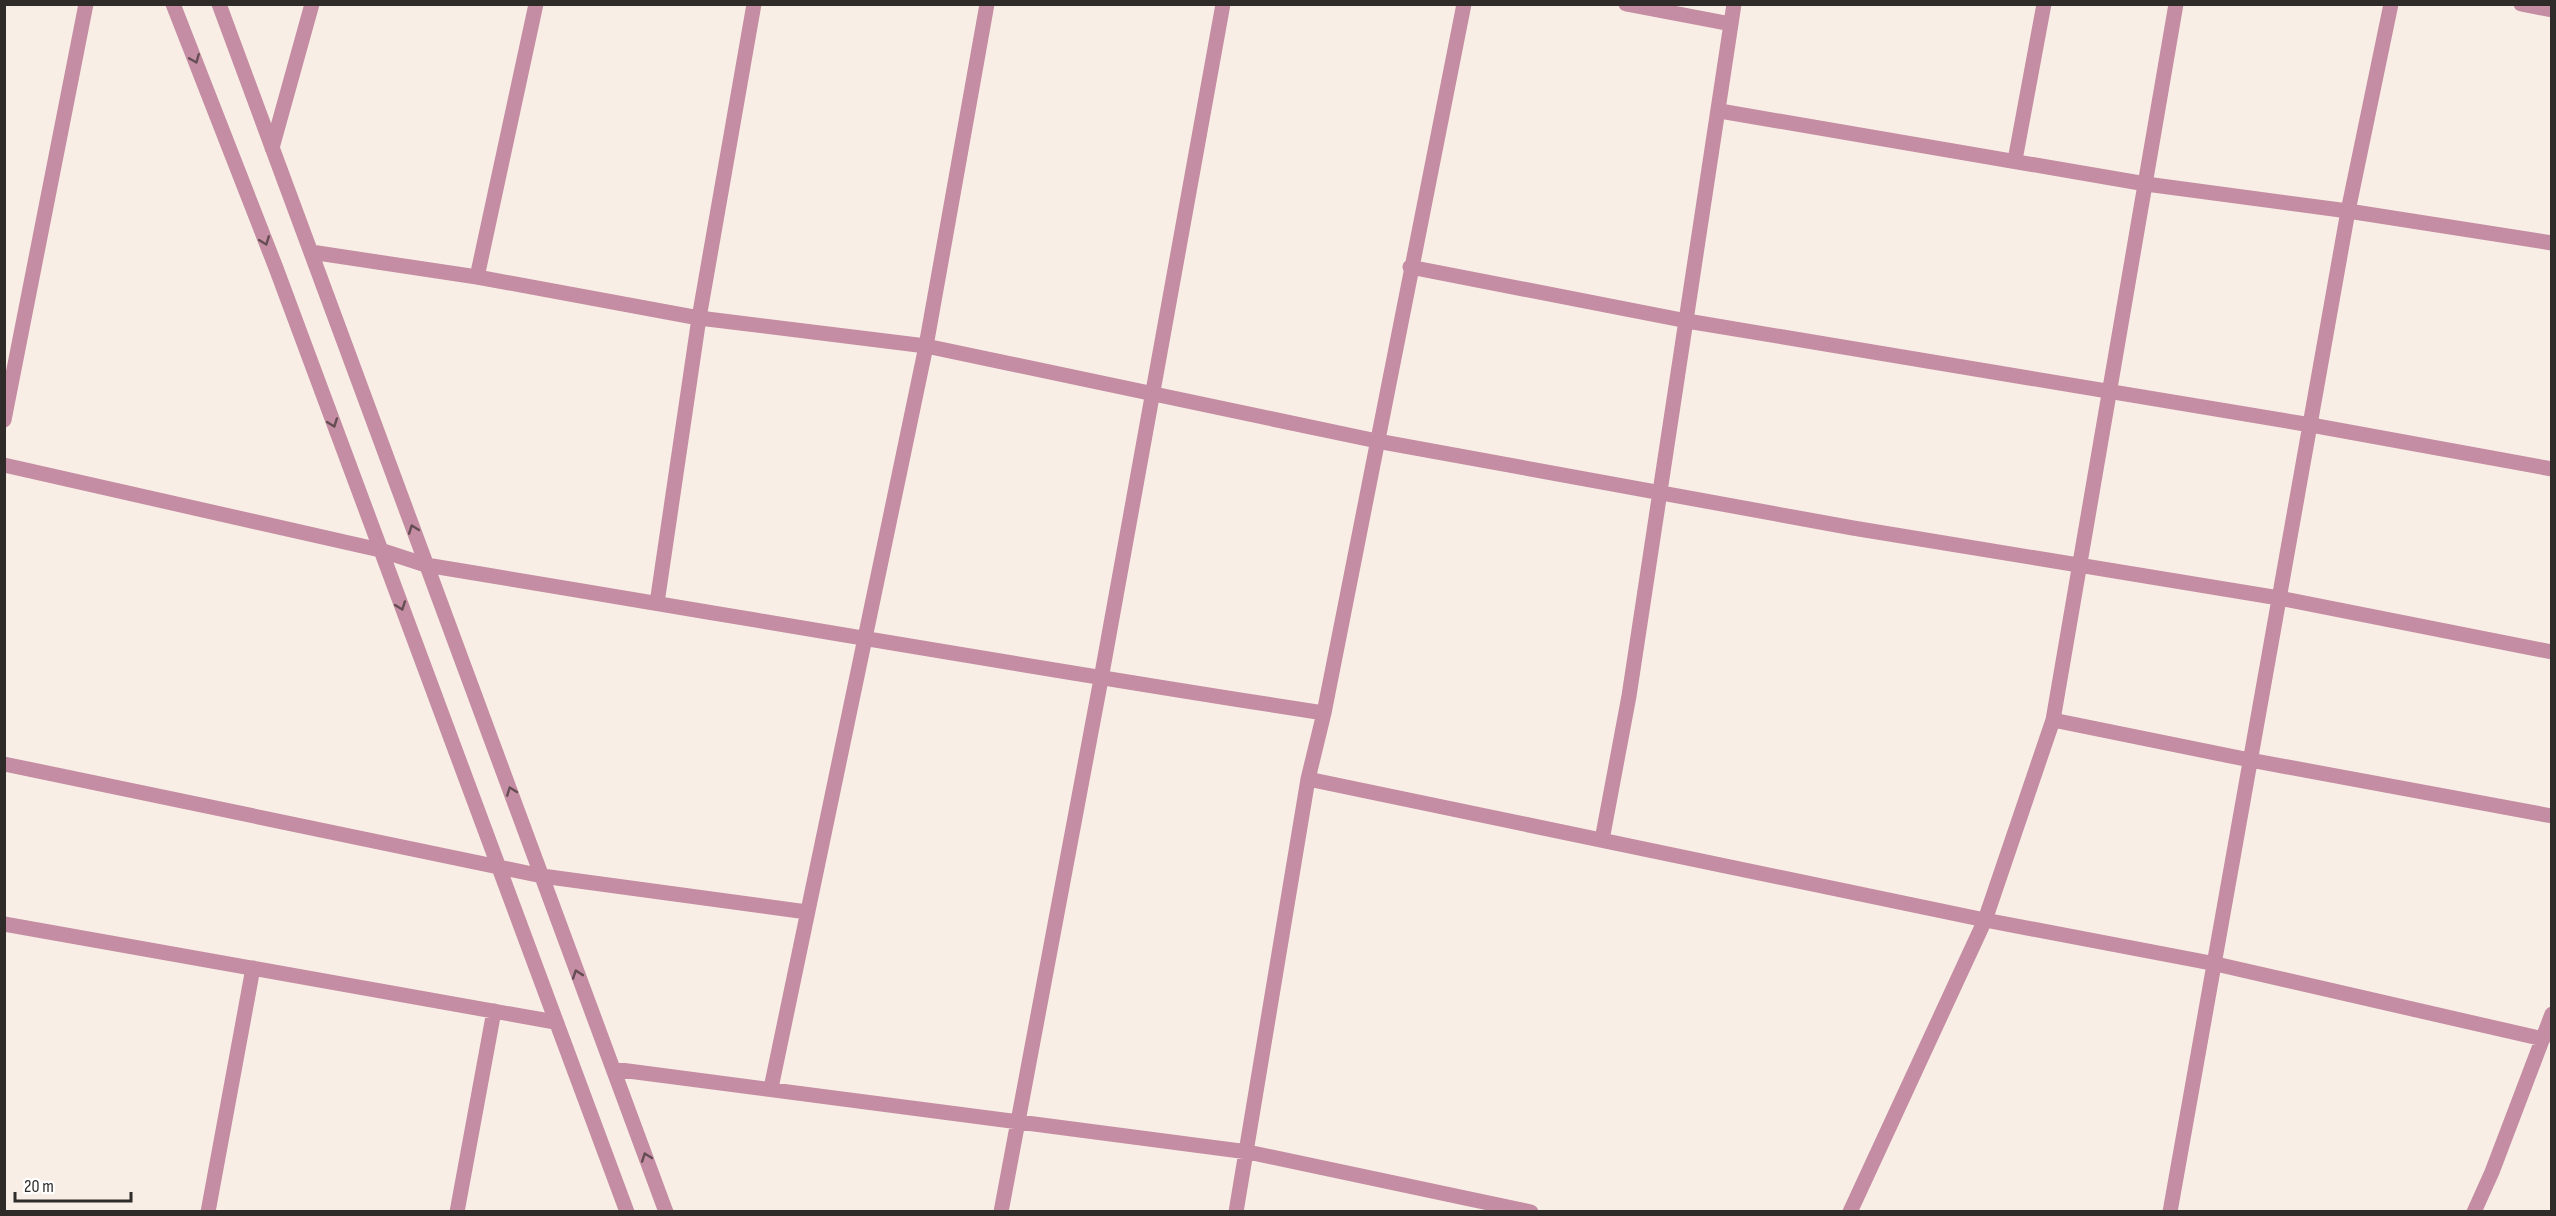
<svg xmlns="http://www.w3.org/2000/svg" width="2556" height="1216" font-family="'Sofia Sans Condensed',sans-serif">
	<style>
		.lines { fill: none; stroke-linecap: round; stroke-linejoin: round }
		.minor { stroke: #c58da3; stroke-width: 15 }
		.oneway { stroke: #644d53 }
	</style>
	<rect width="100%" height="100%" fill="#f8eee5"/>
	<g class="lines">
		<path class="minor" d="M 173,4 L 276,268 L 627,1212
			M 219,4 L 666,1212
			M 1626,4 L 1731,24
			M 2521,4 L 2552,10
			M 1720,111 L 2146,184 L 2348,211 L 2552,243
			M 272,148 L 312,4
			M 2015,160 L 2044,4
			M 311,252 L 477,277 L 699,318 L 926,346 L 1377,441 L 1853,528 L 2279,598 L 2552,652
			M 1410,267 L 1687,321 L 2311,425 L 2552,469
			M 477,277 L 536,4
			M 4,420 L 86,4
			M 4,465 L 380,550 L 426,565 C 725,614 1024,667 1324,713
			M 657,603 L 699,318 L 754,4
			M 2053,720 L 2250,760 L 2552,816
			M 4,764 L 542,876 L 807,912
			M 1308,779 L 1985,920 L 2216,964 L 2543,1039
			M 1602,840 L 1629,696 L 1734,4
			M 4,924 L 555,1022
			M 613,1069 L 1248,1152 L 1531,1212
			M 771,1088 L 926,346 L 987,4
			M 208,1212 L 253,968
			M 457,1212 L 494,1011
			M 1001,1212 L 1101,679 L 1223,4
			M 1236,1212 L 1308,779 L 1324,713 L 1464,4
			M 1850,1212 L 1985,920 L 2053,720 L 2176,4
			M 2170,1212 L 2348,211 L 2391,4
			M 2474,1212 L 2492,1172 L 2552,1014"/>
	</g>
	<defs><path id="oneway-chevron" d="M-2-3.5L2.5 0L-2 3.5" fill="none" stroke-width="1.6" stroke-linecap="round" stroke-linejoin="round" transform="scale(1.5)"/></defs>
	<g class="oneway">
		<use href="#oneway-chevron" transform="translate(195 59) rotate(68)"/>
		<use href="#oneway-chevron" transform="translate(265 241) rotate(69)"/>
		<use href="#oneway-chevron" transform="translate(333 423) rotate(70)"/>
		<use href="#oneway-chevron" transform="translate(413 529) rotate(-110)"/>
		<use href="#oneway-chevron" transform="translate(401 606) rotate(70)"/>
		<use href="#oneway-chevron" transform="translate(511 791) rotate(-111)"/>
		<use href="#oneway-chevron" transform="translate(577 974) rotate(-109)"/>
		<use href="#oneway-chevron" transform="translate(646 1157) rotate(-110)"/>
	</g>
	<rect width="2556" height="1216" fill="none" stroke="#2f2b28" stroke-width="12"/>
	<path d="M15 1192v9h116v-9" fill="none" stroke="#2f2b28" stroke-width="3"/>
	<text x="24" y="1192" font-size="18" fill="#2f2b28" stroke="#ffffff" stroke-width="4.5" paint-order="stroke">20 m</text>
</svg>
